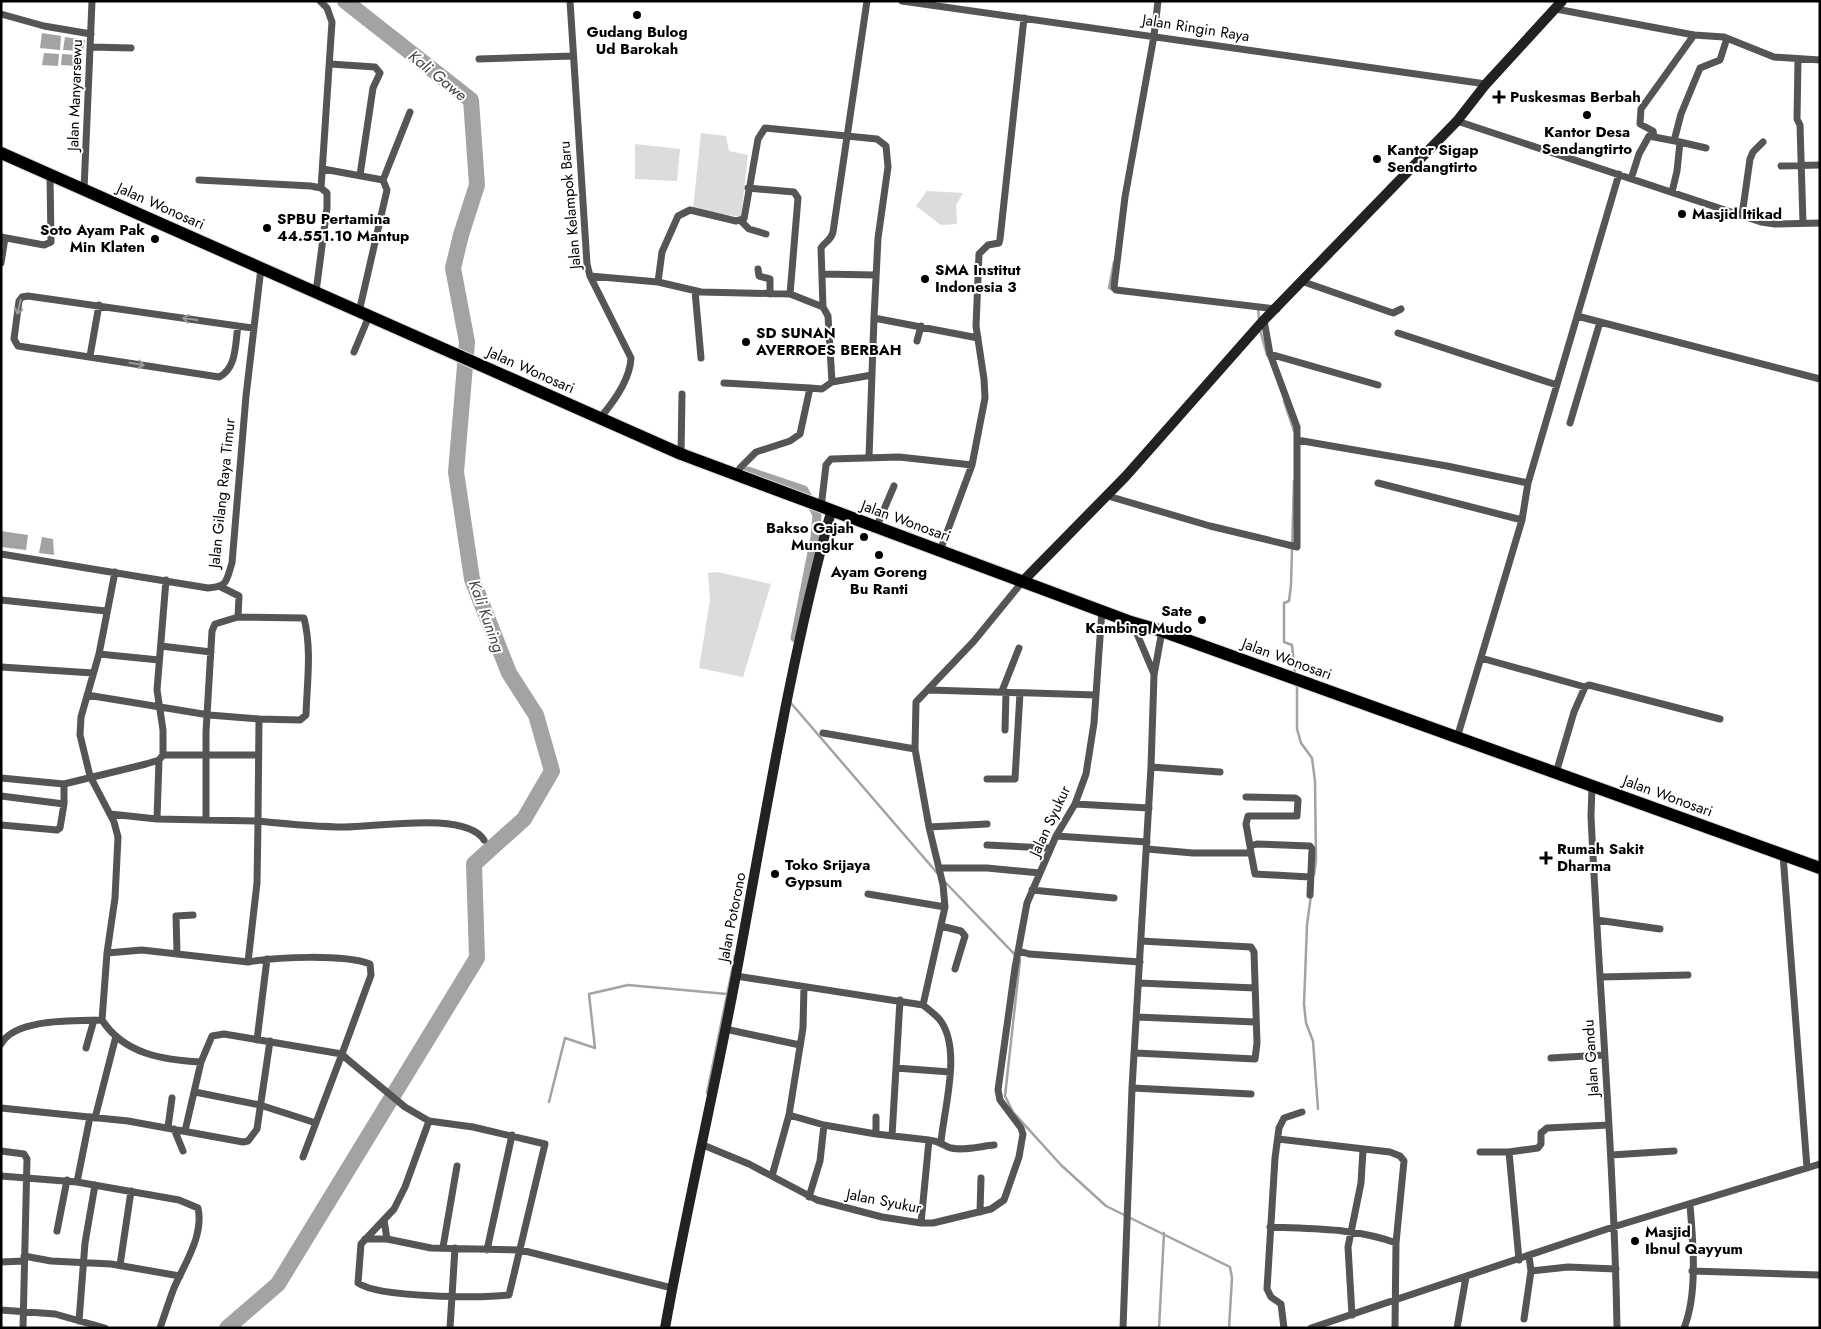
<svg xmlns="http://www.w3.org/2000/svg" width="1821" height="1329" font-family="Jost,sans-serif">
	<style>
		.green { fill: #dcdcdc }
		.water { fill: #a3a3a3 }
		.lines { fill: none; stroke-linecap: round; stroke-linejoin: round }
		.stream { stroke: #a3a3a3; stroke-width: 2.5 }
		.canal { stroke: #a3a3a3; stroke-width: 9 }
		.river { stroke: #a3a3a3; stroke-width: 16 }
		.highway-casing { stroke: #dbdbdb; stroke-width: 14 }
		.street { stroke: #555; stroke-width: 7 }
		.secondary { stroke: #222; stroke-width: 10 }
		.highway { stroke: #000; stroke-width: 12 }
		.oneway { stroke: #999 }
		.poi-dot { fill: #000; stroke: #fff; stroke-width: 2 }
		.labels { text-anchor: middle; stroke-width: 4; stroke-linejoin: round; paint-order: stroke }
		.street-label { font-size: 15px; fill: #000; stroke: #fff }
		.poi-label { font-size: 15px; font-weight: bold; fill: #000; stroke: #fff; text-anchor: start }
		.water-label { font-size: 16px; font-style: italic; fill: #444; stroke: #fff }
	</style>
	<rect width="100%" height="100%" fill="#fff"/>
	<path class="green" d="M 701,133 L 726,136 L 729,151 L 748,155 L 741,217 L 693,209 Z
		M 635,144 L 680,149 L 677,181 L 635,179 Z
		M 927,191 L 963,193 L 956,205 L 957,224 L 941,225 L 916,206 Z
		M 718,572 L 771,584 L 743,677 L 699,668 L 710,600 L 708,573 Z"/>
	<path class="water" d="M 42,33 L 61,36 L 60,50 L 40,48 Z
		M 65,37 L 85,40 L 83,51 L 63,50 Z
		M 44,53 L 59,54 L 58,66 L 42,65 Z
		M 62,54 L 77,55 L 76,66 L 61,65 Z
		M 1,531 L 28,535 L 26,550 L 1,547 Z
		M 42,537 L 53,539 L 54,555 L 39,553 Z"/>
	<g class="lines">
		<path class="stream" d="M 1114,262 L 1109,288 L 1114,291
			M 1258,308 L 1259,319
			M 1260,330 L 1267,355
			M 1284,401 L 1294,431
			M 1294,481 L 1291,585 L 1289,601 L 1284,603 L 1284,642 L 1292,645 L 1295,674
			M 1297,685 L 1297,729 L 1301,743 L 1312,758 L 1315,781 L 1316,860 L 1314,875
			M 790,702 L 938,874
			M 945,882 L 1020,960 L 1005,1096 L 1013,1112 L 1061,1165 L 1106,1206 L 1230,1267 L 1232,1278 L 1229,1328
			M 1311,895 L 1307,925 L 1304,1004 L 1306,1023 L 1313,1041 L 1318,1109
			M 707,1093 L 735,956
			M 549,1102 L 565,1038 L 595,1048 L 589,994 L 628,985 L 727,994
			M 1159,1328 L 1164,1233"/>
		<path class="canal" d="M 748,471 L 804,490 L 817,515 L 815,537 L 795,638"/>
		<path class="river" d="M 227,1328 L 278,1284 L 477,958 L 474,864 L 524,819 L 552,771 L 536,715 L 509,673 L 472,579 L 456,472 L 467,342 L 453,268 L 461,235 L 477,185 L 471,100 L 345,1"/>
		<g class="highway-casing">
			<path id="highway" d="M 1,153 L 681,454 L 1131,622 L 1162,631 L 1820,868"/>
		</g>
		<path class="street" d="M 320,1 L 327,8 L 332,22 L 321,188
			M 570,1 L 587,264 L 590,276 L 631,358 C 630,380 613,403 599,419
			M 902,1 L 1486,84
			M 1158,1 L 1154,36 L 1125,197 L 1114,287 L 1116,290 L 1277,309
			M 1556,9 L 1694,35 L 1724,37 L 1774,57 L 1820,60
			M 1,14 L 44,26 L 91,34
			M 91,47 L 131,48
			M 479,59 L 573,56
			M 1798,59 L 1797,119 L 1800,125 L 1803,223
			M 330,64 L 375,67 L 380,73 L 373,88 L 360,175
			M 1457,121 L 1761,222 L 1775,224 L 1820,223
			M 1654,136 L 1653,131 L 1640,124 L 1641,109 L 1694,35
			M 1674,141 L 1681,114 L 1700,68 L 1720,60 L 1727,38
			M 1781,166 L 1820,165
			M 323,169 L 383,180 L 387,190 L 359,312
			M 1631,179 L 1639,154 L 1649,136 L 1680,142
			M 199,180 L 311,186 L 321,188 L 327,193 L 327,208 L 316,292
			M 383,180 L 410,112
			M 748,188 L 794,192 L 798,198 L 790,294
			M 84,190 L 92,1
			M 1672,192 L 1677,171 L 1680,142 L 1706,148
			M 1742,215 L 1750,159 L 1753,152 L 1763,142
			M 740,220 L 749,229 L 766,234
			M 1,237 L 44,245 L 51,242 L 50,175
			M 1,263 L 5,238
			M 758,269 L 759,276 L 770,279 L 770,294
			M 822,274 L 875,275
			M 590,276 L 658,282 L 701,292 L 790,294 L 823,307 L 828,316 L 832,382 L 822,389 L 810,388 L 800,434 L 790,441 L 756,452 L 740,468 L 736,476
			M 1301,281 L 1393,313 L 1401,309
			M 658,282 L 662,252 L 678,216 L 690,210 L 736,221 L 744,219 L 758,139 L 765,128 L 877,139 L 886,146 L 888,167 L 878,238 L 874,318 L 978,338
			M 695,291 L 701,358
			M 823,307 L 821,248 C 825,241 831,241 833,232 L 867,1
			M 1577,316 L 1820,379
			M 1264,320 L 1270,354 L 1378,385
			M 238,326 C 235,344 237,368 219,377 L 18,346 L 14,339 L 19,301 L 22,297 L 28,296 L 245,327 L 253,328
			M 1398,333 L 1557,385
			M 917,341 L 921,326
			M 354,352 L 369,316
			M 90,356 L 99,305
			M 832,382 L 872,375
			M 724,383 L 810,388
			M 1570,423 L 1600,322
			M 1297,440 L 1447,466 L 1528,483
			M 681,454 L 682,394
			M 869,457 L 874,318
			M 1378,483 L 1522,520
			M 1108,496 L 1210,526 L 1297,547 L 1297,427 L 1270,354
			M 821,508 L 826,465 L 831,459 L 899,457 L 972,465 L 985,398 L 984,379 L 976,326 L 979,254 L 988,245 L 999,243 L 1000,239 L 1024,18
			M 876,528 L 894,486
			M 940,551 L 972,465
			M 1,554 L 208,588 C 228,587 226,581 232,563 L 246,396 L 261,268
			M 1,600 L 106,611
			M 1132,622 L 1154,674
			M 161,646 L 211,652
			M 99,654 L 159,660
			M 1481,658 L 1585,687 L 1589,685 L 1720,719
			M 1,667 L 93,673
			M 929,690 L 1096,695
			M 1002,691 L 1019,648
			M 87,695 L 209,715 L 259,719
			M 1005,730 L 1006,692
			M 823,733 L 915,749
			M 1457,738 L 1522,520 L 1528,483 L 1619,174
			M 163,755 L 258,755
			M 1151,767 L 1220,772
			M 1556,773 L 1574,712 L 1585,687
			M 1,778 L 64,784
			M 987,779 L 1015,779 L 1020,693
			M 1592,786 L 1591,816 C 1599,987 1614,1157 1617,1328
			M 1,796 L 64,804
			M 1246,797 L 1295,798 L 1298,800 L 1297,816 L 1248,816 L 1246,824 L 1250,846
			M 1075,804 L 1149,808
			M 110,814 L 157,819 L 258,821 L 259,719 L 300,720 L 306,715 C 307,682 312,650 304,618 L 238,617 L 239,596 L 221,587
			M 157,819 L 159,760
			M 206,819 L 206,732 L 212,631 L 215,624 L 238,617
			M 1,825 L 57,830 L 60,828 L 64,804 L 64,784 L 146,764 L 159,760 L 163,755 L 163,730 L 157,690 L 166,580
			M 929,827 L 987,824
			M 1056,836 L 1147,842
			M 987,845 L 1050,848
			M 1147,849 L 1193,853 L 1251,853 L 1250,846 L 1257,844 L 1310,846 L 1312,849 L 1310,895
			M 1251,853 L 1255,874 L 1310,877
			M 1783,855 L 1807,1168
			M 939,868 L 987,868 L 1040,873
			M 1032,890 L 1114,898
			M 868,894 L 945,907
			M 1597,920 L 1660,929
			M 941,926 L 961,931 L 965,936 L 955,969
			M 1019,951 L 1029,954 L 1140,962
			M 107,953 L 142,950 L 248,962 L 257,883 L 258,821 C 287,824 316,827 345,827 C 377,827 466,811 484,840
			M 177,953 L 176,916 L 193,915
			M 248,962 C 277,957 343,954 370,964 L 371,975 L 342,1054 L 347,1059 L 405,1107 L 429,1121 L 473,1127 L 545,1144 L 509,1295 C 481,1298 379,1298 358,1283 L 361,1244 L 394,1209 L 405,1187 L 429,1121
			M 736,976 L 923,1005 L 945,907 L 943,885 L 929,827 L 915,749 L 916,702 L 974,641 L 1023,581
			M 1600,977 L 1688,975
			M 1139,983 L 1255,988
			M 804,987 L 803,1028 L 789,1115 L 824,1125
			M 923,1005 C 928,1009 935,1014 940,1020 C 962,1049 944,1108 941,1142
			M 1137,1017 L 1255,1022
			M 102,1020 C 124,1054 163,1060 201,1062
			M 725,1029 L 800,1045
			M 257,1040 L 267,959
			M 1,1044 C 15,1018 75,1021 102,1020 L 107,953 L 115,898 L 118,837 L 114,822 L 90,776 L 80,735 L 81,717 L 99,654 L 115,572
			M 86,1048 L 94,1020
			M 1136,1053 L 1255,1059 L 1257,1043 L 1254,952 L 1251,947 L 1141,941
			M 1551,1058 L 1603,1055
			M 896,1068 L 950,1072
			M 1132,1088 L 1251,1094
			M 195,1092 L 260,1105 L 316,1123
			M 1,1108 L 128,1121 L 243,1142 L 248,1141 L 257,1129 L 270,1041
			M 95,1118 L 116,1036
			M 168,1127 L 172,1098
			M 174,1129 L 183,1151
			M 185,1131 L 201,1062 L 212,1036 L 224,1034 L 342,1054 L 303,1157
			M 876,1134 L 876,1117
			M 892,1136 L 900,1000
			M 1278,1139 L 1390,1152 L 1400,1156 L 1404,1161 L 1396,1243 L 1395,1328
			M 929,1140 C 938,1141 941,1144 948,1147 C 960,1152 981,1146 994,1145
			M 703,1145 L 749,1164 L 817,1200 L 882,1217 L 921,1223 L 933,1223 L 991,1209 L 1004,1200 L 1019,1157 L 1023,1134 L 1021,1128 L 1000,1100 L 998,1090 L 1015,968 L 1027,903 L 1056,836 L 1075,804 L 1086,774 L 1094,723 L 1102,609
			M 1,1151 L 24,1154 L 27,1159 L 23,1328
			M 1480,1152 L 1509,1152
			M 1611,1155 L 1674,1151
			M 1,1176 L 77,1182 L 179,1200 L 198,1208 C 204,1235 185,1263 174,1288 C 169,1301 165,1314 160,1328
			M 772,1176 L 789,1115
			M 77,1182 L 90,1117
			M 809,1197 L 820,1161 L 824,1125 L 876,1134 L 929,1140 L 921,1223
			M 980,1212 L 981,1178
			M 384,1220 L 387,1239
			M 1270,1227 C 1311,1229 1357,1228 1396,1243
			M 57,1231 L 67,1180
			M 365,1239 L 387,1239 L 431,1248 L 521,1250 L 672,1288
			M 443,1247 L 457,1166
			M 487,1250 L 512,1135
			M 24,1256 L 51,1261 L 111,1264 L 180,1276
			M 1519,1260 L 1509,1152 L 1538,1148 L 1541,1144 L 1541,1133 L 1547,1128 L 1609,1125
			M 1,1262 L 23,1261
			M 120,1265 L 131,1191
			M 1531,1271 L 1568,1267 L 1616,1269
			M 1692,1271 L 1820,1275
			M 1,1310 L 55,1314 L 105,1328
			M 1352,1315 L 1348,1247 L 1361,1183 L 1363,1150
			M 1524,1319 L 1531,1271 L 1529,1256
			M 79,1321 L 85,1243 L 95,1185
			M 450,1328 L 455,1248
			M 1123,1328 L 1132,1088 L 1151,767 L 1154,675 L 1162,631
			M 1284,1328 L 1281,1304 L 1271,1297 L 1267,1289 L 1275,1158 L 1279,1128 L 1284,1118 L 1302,1112
			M 1311,1328 L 1613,1227 L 1820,1164
			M 1457,1328 L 1466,1277
			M 1684,1328 C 1698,1294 1693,1241 1690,1205"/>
		<path class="secondary" d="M 1023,581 L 1126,476 L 1262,322 L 1457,121 L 1486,84 L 1562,1
			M 665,1328 C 686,1210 714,1093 736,975 C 765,820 789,664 831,512"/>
		<use href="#highway" class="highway"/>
	</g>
	<defs><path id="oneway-shaft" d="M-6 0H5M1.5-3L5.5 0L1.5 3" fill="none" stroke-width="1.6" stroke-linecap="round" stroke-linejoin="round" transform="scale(1.25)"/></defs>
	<g class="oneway">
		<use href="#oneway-shaft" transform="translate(19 307) rotate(103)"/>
		<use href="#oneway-shaft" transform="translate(190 319) rotate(-172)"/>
		<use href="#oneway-shaft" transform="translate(137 364) rotate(9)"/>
	</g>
	<g class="poi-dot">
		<circle cx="637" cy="15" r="5"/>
		<path d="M1496.5 89.5h5v5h5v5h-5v5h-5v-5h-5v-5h5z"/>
		<circle cx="1587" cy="115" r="5"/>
		<circle cx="1377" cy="159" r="5"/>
		<circle cx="1682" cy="214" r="5"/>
		<circle cx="267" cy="228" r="5"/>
		<circle cx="155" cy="239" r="5"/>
		<circle cx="925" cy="279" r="5"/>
		<circle cx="746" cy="342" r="5"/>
		<circle cx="864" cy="537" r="5"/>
		<circle cx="879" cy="555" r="5"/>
		<circle cx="1202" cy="620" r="5"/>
		<path d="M1543.5 850.5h5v5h5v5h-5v5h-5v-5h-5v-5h5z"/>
		<circle cx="775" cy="874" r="5"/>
		<circle cx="1635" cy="1241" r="5"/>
	</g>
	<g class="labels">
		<g class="street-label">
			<text transform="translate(1196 28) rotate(9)" y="5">Jalan Ringin Raya</text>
			<text transform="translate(75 95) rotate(-88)" y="5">Jalan Manyarsewu</text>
			<text transform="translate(570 205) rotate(-95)" y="5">Jalan Kelampok Baru</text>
			<text transform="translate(161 206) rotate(24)" y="5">Jalan Wonosari</text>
			<text transform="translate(531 370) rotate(24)" y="5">Jalan Wonosari</text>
			<text transform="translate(222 493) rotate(-84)" y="5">Jalan Gilang Raya Timur</text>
			<text transform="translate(906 521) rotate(20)" y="5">Jalan Wonosari</text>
			<text transform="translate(1287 659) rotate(20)" y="5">Jalan Wonosari</text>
			<text transform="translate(1668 796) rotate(20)" y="5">Jalan Wonosari</text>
			<text transform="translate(1050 821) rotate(-65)" y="5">Jalan Syukur</text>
			<text transform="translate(732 917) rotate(-79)" y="5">Jalan Potorono</text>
			<text transform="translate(1591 1058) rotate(-94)" y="5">Jalan Gandu</text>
			<text transform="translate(884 1201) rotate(11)" y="5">Jalan Syukur</text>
		</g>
		<g class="poi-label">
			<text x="637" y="37" text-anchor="middle">Gudang Bulog<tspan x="637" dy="17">Ud Barokah</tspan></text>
			<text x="1510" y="102">Puskesmas Berbah</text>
			<text x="1587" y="137" text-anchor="middle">Kantor Desa<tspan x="1587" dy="17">Sendangtirto</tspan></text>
			<text x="1387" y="155">Kantor Sigap<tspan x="1387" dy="17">Sendangtirto</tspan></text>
			<text x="1692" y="219">Masjid Itikad</text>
			<text x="277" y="224">SPBU Pertamina<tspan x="277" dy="17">44.551.10 Mantup</tspan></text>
			<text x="145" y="235" text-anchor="end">Soto Ayam Pak<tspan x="145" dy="17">Min Klaten</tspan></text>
			<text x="935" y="275">SMA Institut<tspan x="935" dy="17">Indonesia 3</tspan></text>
			<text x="756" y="338">SD SUNAN<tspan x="756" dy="17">AVERROES BERBAH</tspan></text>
			<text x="854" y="533" text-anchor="end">Bakso Gajah<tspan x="854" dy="17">Mungkur</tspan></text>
			<text x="879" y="577" text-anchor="middle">Ayam Goreng<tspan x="879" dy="17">Bu Ranti</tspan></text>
			<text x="1192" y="616" text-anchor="end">Sate<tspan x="1192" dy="17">Kambing Mudo</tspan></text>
			<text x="1557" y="854">Rumah Sakit<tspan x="1557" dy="17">Dharma</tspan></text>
			<text x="785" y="870">Toko Srijaya<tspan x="785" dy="17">Gypsum</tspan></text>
			<text x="1645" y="1237">Masjid<tspan x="1645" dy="17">Ibnul Qayyum</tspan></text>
		</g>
		<g class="water-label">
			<text transform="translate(438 75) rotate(39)" y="6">Kali Gawe</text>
			<text transform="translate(487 616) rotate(70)" y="6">Kali Kuning</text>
		</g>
	</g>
	<rect width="1821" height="1329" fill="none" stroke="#000000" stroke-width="5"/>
</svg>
